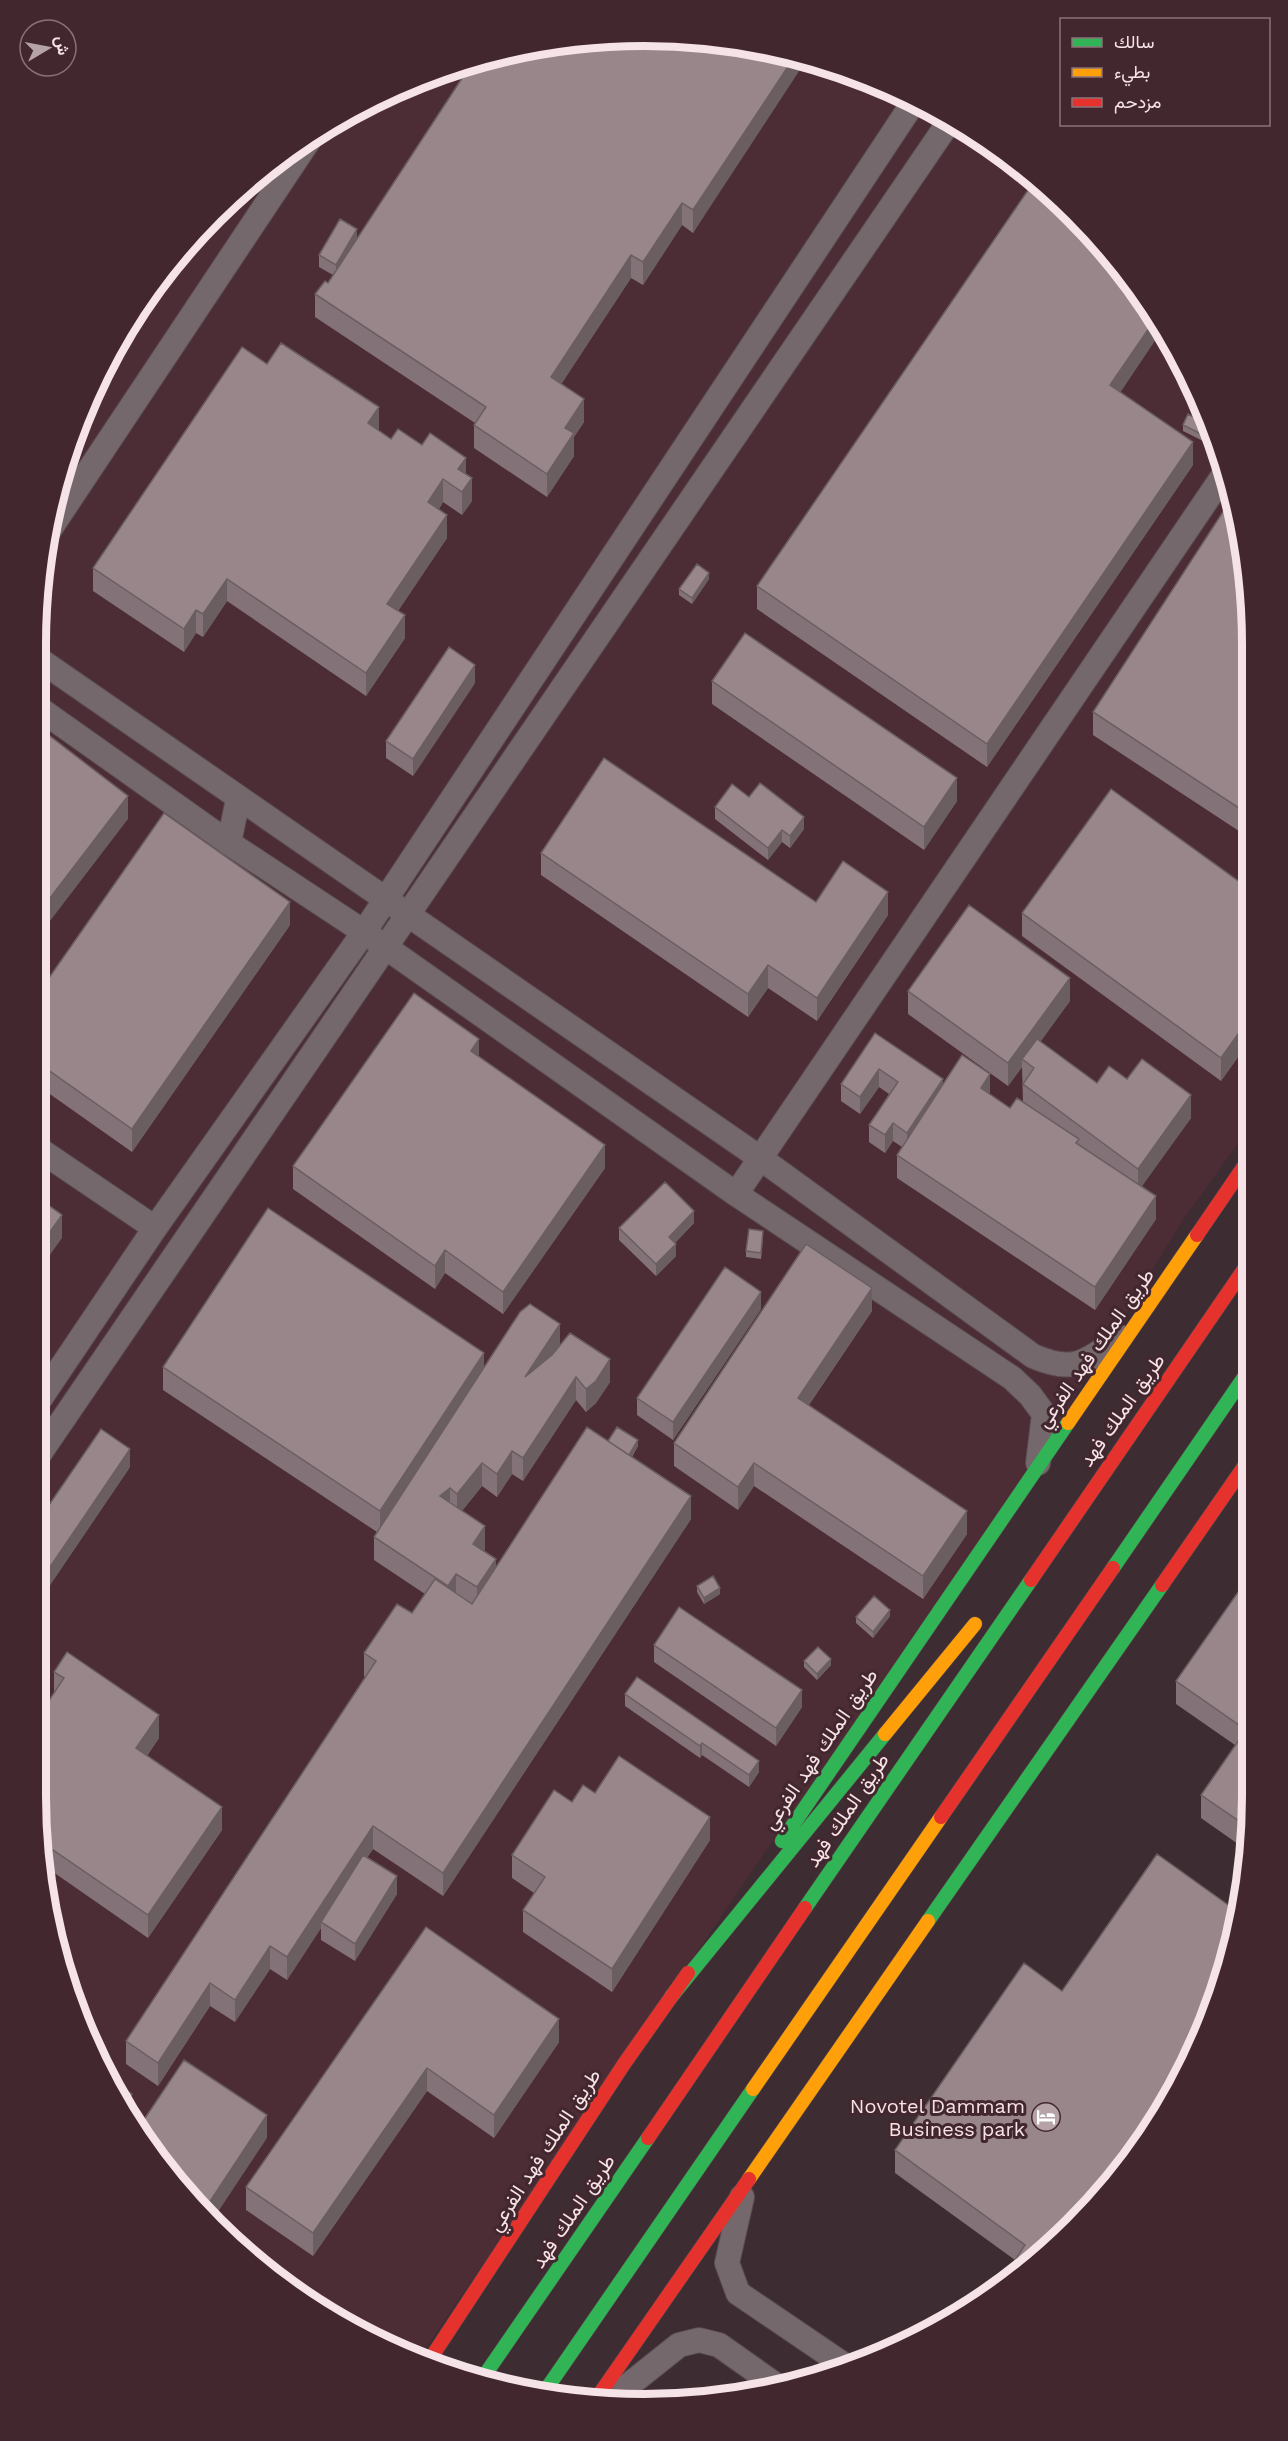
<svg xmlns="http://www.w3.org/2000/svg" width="1288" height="2441" font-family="'Work Sans',Vazirmatn,sans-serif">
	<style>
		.built { fill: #4c2c35 }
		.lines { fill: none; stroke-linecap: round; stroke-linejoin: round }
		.street-casing { stroke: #594c50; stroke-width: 26 }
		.fast-casing { stroke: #594c50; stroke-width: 15 }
		.slow-casing { stroke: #594c50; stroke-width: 15 }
		.jam-casing { stroke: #594c50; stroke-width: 15 }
		.street { stroke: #74686c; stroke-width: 24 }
		.fast { stroke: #30b455; stroke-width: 14 }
		.slow { stroke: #ff9f0a; stroke-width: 14 }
		.jam { stroke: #e5322d; stroke-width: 14 }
		.wall { fill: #837378 }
		.shaded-wall { fill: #6a5e61 }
		.building { fill: #98868b; stroke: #6a5e61; stroke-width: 1.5 }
		.labels { text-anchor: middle; stroke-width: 6; stroke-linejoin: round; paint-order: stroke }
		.street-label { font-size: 20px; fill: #f6e3e7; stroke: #43272e }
		.poi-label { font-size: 20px; fill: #f6e3e7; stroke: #43272e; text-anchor: end }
		.rim { fill: none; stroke: #f6e3e7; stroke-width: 8 }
	</style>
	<rect width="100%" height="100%" fill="#3d2d32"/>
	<path class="built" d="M 565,41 L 802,57 L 913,99 L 1045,187 L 1149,306 L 1206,412 L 1247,564 L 1249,1128 L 1183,1220 L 1058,1424 L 417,2361 L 306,2303 L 243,2254 L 162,2167 L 117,2101 L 68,1993 L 48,1915 L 36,1797 L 37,605 L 57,487 L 99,375 L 162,274 L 243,187 L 340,117 L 449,68 Z"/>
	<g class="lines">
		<g class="street-casing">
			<path id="street" d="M 50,529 L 309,140
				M 37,658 L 760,1158 L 1033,1356 C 1074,1374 1086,1362 1120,1337
				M 37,707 L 229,843 L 364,932 L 736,1194 L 1012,1378 L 1030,1395 L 1044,1414 L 1038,1463
				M 229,843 L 238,799
				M 37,1148 L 155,1228
				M 736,1194 L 1223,476
				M 36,1405 L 155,1228 L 364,932 L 915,100
				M 36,1459 L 949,122
				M 742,2197 L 727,2263 L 738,2293 L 847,2367
				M 605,2404 L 679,2345 L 699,2340 L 719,2345 L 780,2388"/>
		</g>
		<g class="fast-casing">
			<path id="fast" d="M 1113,1568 L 1249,1370
				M 782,1841 L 1068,1423
				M 805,1908 L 1031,1580
				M 928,1921 L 1162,1585
				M 671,1997 L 885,1734
				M 480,2382 L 648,2138
				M 543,2394 L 753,2089"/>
		</g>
		<g class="slow-casing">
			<path id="slow" d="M 1068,1423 L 1197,1235
				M 885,1734 L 975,1624
				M 753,2089 L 941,1817
				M 749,2179 L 928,1921"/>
		</g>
		<g class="jam-casing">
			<path id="jam" d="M 1197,1235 L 1249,1159
				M 1031,1580 L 1249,1262
				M 1162,1585 L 1250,1458
				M 941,1817 L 1113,1568
				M 648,2138 L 805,1908
				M 427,2364 L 624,2064 L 688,1973
				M 594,2402 L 749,2179"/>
		</g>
		<use href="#street" class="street"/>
		<use href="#fast" class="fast"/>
		<use href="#slow" class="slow"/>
		<use href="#jam" class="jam"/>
	</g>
	<path class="wall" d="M 802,57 L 693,233 L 682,225 L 643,285 L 631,278 L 561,384 L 584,422 L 574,437 L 574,456 L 547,497 L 474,448 L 474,425 L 475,423 L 315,317 L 315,294 L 328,283 L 333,275 L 319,267 L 319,255 L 357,238 Z
		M 1149,306 L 1162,330 L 1120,392 L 1193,465 L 987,767 L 757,609 L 757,586 Z
		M 267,364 L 379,430 L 378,431 L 391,439 L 466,475 L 472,501 L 462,515 L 443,502 L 439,509 L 447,538 L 398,611 L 405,638 L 366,696 L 227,601 L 203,637 L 196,633 L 184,652 L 93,591 L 93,568 Z
		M 1193,417 L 1212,434 L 1207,443 L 1183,431 L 1183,425 Z
		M 1247,564 L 1248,837 L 1093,735 L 1093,712 Z
		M 709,579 L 692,604 L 679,595 L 679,589 Z
		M 712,681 L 957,801 L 924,850 L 712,704 Z
		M 475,683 L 413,776 L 386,758 L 386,741 Z
		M 715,807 L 804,829 L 790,848 L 782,842 L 768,860 L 715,819 Z
		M 541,853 L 816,902 L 888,915 L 817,1021 L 768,988 L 748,1017 L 541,875 Z
		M 1248,888 L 1248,1043 L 1221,1081 L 1022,936 L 1022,913 Z
		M 290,925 L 132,1152 L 37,1085 L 37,995 Z
		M 908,991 L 1070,1001 L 1040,1041 L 1097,1083 L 1127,1079 L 1191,1118 L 1141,1186 L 1156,1219 L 1095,1310 L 897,1178 L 897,1155 L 902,1147 L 893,1141 L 885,1153 L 869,1142 L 869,1125 L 889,1094 L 879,1087 L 860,1114 L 841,1101 L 841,1084 L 875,1033 L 943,1084 L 990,1095 L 1010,1108 L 1023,1102 L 1022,1067 L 1008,1086 L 908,1014 Z
		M 479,1056 L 605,1168 L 503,1314 L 445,1273 L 435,1289 L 293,1189 L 293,1166 Z
		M 694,1223 L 675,1243 L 676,1256 L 656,1276 L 619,1240 L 619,1228 Z
		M 763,1237 L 761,1259 L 746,1257 L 746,1251 Z
		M 761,1309 L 673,1440 L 637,1415 L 637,1398 Z
		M 872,1311 L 809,1405 L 967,1534 L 923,1599 L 754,1486 L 738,1510 L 674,1466 L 674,1443 Z
		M 560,1345 L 610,1382 L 596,1403 L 586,1412 L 576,1400 L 523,1481 L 512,1474 L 497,1497 L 482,1486 L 462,1511 L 485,1549 L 484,1551 L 496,1567 L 608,1441 L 638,1446 L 632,1457 L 691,1519 L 443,1896 L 373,1849 L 367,1857 L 397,1894 L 355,1961 L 321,1940 L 321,1928 L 287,1980 L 270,1969 L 235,2022 L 210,2006 L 158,2086 L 126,2064 L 126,2041 L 365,1677 L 364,1676 L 364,1653 L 412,1613 L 425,1594 L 374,1560 L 374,1537 L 377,1532 L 163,1390 L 163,1367 L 484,1368 Z
		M 130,1467 L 48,1588 L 36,1580 L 36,1524 Z
		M 1250,1575 L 1251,1836 L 1248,1851 L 1201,1818 L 1201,1795 L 1235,1745 L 1176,1704 L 1176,1681 Z
		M 697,1586 L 720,1594 L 704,1604 L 697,1592 Z
		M 890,1616 L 873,1638 L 856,1623 L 856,1617 Z
		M 654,1645 L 802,1707 L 776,1746 L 654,1662 Z
		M 804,1661 L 831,1665 L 817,1680 L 804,1667 Z
		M 54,1672 L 159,1738 L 147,1756 L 222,1830 L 148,1938 L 43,1865 L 36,1797 L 54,1693 Z
		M 625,1694 L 759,1772 L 749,1787 L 702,1755 L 700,1758 L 625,1706 Z
		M 595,1793 L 710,1840 L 612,1992 L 523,1932 L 523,1910 L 534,1893 L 512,1878 L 512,1855 L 572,1802 Z
		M 1238,1912 L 1015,2260 L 895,2173 L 895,2150 L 1062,1991 Z
		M 426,1927 L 559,2042 L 494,2138 L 427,2091 L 313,2256 L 246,2210 L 246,2187 Z"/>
	<path class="shaded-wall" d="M 795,56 L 807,59 L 693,233 L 693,210 Z
		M 682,203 L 682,225 L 643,285 L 643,262 Z
		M 357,229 L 357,241 L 336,277 L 336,265 Z
		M 631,255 L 631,278 L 551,400 L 551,377 Z
		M 1156,318 L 1162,330 L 1110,408 L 1110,385 Z
		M 584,399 L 584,422 L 574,437 L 574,456 L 547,497 L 547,474 L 565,428 Z
		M 379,407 L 379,430 L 368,446 L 368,423 Z
		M 1211,430 L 1212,434 L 1207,443 L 1207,437 Z
		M 1193,442 L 1193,465 L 987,767 L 987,744 Z
		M 466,458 L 466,481 L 458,469 Z
		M 472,478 L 472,501 L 462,515 L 462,492 Z
		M 443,479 L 443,502 L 428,525 L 428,502 Z
		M 447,515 L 447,538 L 387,627 L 387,604 Z
		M 709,573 L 709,579 L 692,604 L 692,598 Z
		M 227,579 L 227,601 L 203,637 L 203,614 Z
		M 196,610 L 196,633 L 184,652 L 184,629 Z
		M 405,615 L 405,638 L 366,696 L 366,673 Z
		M 475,665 L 475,683 L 413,776 L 413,759 Z
		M 957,778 L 957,801 L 924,850 L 924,827 Z
		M 128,796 L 128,819 L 37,938 L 37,915 Z
		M 804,817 L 804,829 L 790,848 L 790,836 Z
		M 782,830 L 782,842 L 768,860 L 768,848 Z
		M 888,892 L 888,915 L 817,1021 L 817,998 Z
		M 290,902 L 290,925 L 132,1152 L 132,1129 Z
		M 768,965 L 768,988 L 748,1017 L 748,994 Z
		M 1070,978 L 1070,1001 L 1026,1062 L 1022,1059 L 1022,1067 L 1008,1086 L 1008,1063 Z
		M 1248,1020 L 1248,1043 L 1221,1081 L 1221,1058 Z
		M 479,1039 L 479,1062 L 471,1051 Z
		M 879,1069 L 879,1087 L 860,1114 L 860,1097 Z
		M 990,1074 L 990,1097 L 981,1088 Z
		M 943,1079 L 943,1097 L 907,1150 L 907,1133 Z
		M 1191,1095 L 1191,1118 L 1138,1192 L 1138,1169 Z
		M 893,1123 L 893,1141 L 885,1153 L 885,1135 Z
		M 605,1145 L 605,1168 L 503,1314 L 503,1292 Z
		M 1156,1196 L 1156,1219 L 1095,1310 L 1095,1287 Z
		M 694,1211 L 694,1223 L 669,1249 L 669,1237 Z
		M 62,1215 L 62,1238 L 37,1273 L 37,1250 Z
		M 676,1244 L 676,1256 L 656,1276 L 656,1264 Z
		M 445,1250 L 445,1273 L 435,1289 L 435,1266 Z
		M 872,1288 L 872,1311 L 798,1421 L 798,1398 Z
		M 761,1292 L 761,1309 L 673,1440 L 673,1422 Z
		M 560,1324 L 560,1347 L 525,1400 L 525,1377 Z
		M 484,1353 L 484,1376 L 380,1534 L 380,1511 Z
		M 610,1359 L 610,1382 L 596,1403 L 586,1412 L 586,1389 Z
		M 576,1377 L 576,1400 L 523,1481 L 523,1458 Z
		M 638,1440 L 638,1446 L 628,1462 L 628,1456 Z
		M 130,1449 L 130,1467 L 48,1588 L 48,1570 Z
		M 512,1451 L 512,1474 L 497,1497 L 497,1474 Z
		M 482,1463 L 482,1486 L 457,1517 L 457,1494 Z
		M 754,1463 L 754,1486 L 738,1510 L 738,1487 Z
		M 450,1488 L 450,1511 L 440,1496 Z
		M 691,1496 L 691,1519 L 443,1896 L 443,1873 Z
		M 967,1511 L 967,1534 L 923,1599 L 923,1576 Z
		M 485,1526 L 485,1549 L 473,1567 L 473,1544 Z
		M 496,1559 L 496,1582 L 477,1610 L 477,1587 Z
		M 456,1574 L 456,1597 L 448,1609 L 448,1586 Z
		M 720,1588 L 720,1594 L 704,1604 L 704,1598 Z
		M 890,1610 L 890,1616 L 873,1638 L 873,1632 Z
		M 831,1659 L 831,1665 L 817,1680 L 817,1674 Z
		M 802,1690 L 802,1707 L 776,1746 L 776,1728 Z
		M 159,1715 L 159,1738 L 136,1771 L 136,1748 Z
		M 702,1743 L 702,1755 L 700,1758 L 700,1746 Z
		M 759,1761 L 759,1772 L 749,1787 L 749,1775 Z
		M 222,1807 L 222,1830 L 148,1938 L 148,1915 Z
		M 710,1817 L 710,1840 L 612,1992 L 612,1969 Z
		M 373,1826 L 373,1849 L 324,1924 L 321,1922 L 321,1928 L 287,1980 L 287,1957 Z
		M 397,1876 L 397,1894 L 355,1961 L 355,1944 Z
		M 270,1946 L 270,1969 L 235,2022 L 235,2000 Z
		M 210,1983 L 210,2006 L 158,2086 L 158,2063 Z
		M 559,2019 L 559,2042 L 494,2138 L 494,2115 Z
		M 99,2044 L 99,2061 L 95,2051 Z
		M 427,2068 L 427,2091 L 313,2256 L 313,2233 Z
		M 132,2094 L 132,2100 L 125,2112 L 123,2109 Z
		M 267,2115 L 267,2138 L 212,2221 L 203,2212 Z"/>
	<path class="building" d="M 684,37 L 795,56 L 693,210 L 682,203 L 643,262 L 631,255 L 551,377 L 584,399 L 565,428 L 574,433 L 547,474 L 474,425 L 486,407 L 315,294 L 325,281 L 328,283 L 472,63 L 565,41 Z
		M 1035,180 L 1045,187 L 1149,306 L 1156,318 L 1110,385 L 1193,442 L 987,744 L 757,586 Z
		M 340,219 L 357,229 L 336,265 L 319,255 Z
		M 281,343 L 379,407 L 368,423 L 391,439 L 398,429 L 422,445 L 430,433 L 466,458 L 458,469 L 472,478 L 462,492 L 443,479 L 428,502 L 447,515 L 387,604 L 405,615 L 366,673 L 227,579 L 203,614 L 196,610 L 184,629 L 93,568 L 242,347 L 267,364 Z
		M 1198,407 L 1206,412 L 1211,430 L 1207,437 L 1183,425 L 1188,414 L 1193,417 Z
		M 1230,501 L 1247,564 L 1248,814 L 1093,712 Z
		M 697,564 L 709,573 L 692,598 L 679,589 Z
		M 745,633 L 957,778 L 924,827 L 712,681 Z
		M 449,647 L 475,665 L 413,759 L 386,741 Z
		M 37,726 L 128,796 L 37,915 Z
		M 604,758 L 816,902 L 843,861 L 888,892 L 817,998 L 768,965 L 748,994 L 541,853 Z
		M 760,783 L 804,817 L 790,836 L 782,830 L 768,848 L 715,807 L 732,784 L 749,797 Z
		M 1111,789 L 1248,888 L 1248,1020 L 1221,1058 L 1022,913 Z
		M 164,813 L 290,902 L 132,1129 L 37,1062 L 37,995 Z
		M 969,905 L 1070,978 L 1008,1063 L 908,991 Z
		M 414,993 L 479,1039 L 471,1051 L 605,1145 L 503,1292 L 445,1250 L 435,1266 L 293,1166 Z
		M 875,1033 L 943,1079 L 907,1133 L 893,1123 L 885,1135 L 869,1125 L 898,1082 L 879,1069 L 860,1097 L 841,1084 Z
		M 1037,1039 L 1097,1083 L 1109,1066 L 1127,1079 L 1142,1059 L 1191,1095 L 1138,1169 L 1023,1084 L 1034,1068 L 1022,1059 Z
		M 962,1055 L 990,1074 L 981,1088 L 1010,1108 L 1017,1098 L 1079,1139 L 1076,1143 L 1156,1196 L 1095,1287 L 897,1155 Z
		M 665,1182 L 694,1211 L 669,1237 L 676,1244 L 656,1264 L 619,1228 Z
		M 37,1197 L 62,1215 L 37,1250 Z
		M 268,1208 L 484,1353 L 380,1511 L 163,1367 Z
		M 749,1229 L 763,1231 L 761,1253 L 746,1251 Z
		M 806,1244 L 872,1288 L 798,1398 L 967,1511 L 923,1576 L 754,1463 L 738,1487 L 674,1443 Z
		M 725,1267 L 761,1292 L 673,1422 L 637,1398 Z
		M 530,1304 L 560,1324 L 525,1377 L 552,1355 L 570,1333 L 610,1359 L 596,1381 L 586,1389 L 576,1377 L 523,1458 L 512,1451 L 497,1474 L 482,1463 L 457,1494 L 450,1488 L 440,1496 L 485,1526 L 473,1544 L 496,1559 L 477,1587 L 456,1574 L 448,1586 L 374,1537 L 520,1312 Z
		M 587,1427 L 691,1496 L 443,1873 L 373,1826 L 287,1957 L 270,1946 L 235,2000 L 210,1983 L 158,2063 L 126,2041 L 376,1661 L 364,1653 L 397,1604 L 412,1613 L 435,1579 L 472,1604 Z
		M 617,1427 L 638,1440 L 629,1455 L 608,1441 Z
		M 101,1429 L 130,1449 L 48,1570 L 36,1562 L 36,1524 Z
		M 1250,1575 L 1251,1829 L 1201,1795 L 1246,1730 L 1176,1681 Z
		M 713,1576 L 720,1588 L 704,1598 L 697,1586 Z
		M 874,1596 L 890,1610 L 873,1632 L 856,1617 Z
		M 679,1607 L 802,1690 L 776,1728 L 654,1645 Z
		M 818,1647 L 831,1659 L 817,1674 L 804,1661 Z
		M 67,1652 L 159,1715 L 136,1748 L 222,1807 L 148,1915 L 40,1841 L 36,1797 L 36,1720 L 64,1678 L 54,1672 Z
		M 637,1677 L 759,1761 L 749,1775 L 702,1743 L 700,1746 L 625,1694 Z
		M 619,1756 L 710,1817 L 612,1969 L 523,1910 L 545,1877 L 512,1855 L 554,1790 L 572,1802 L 583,1785 L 595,1793 Z
		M 1157,1854 L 1238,1912 L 1231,1954 L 1189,2066 L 1127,2167 L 1074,2227 L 993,2293 L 1025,2245 L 895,2150 L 1024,1963 L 1062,1991 Z
		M 363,1855 L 397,1876 L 355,1944 L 321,1922 Z
		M 426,1927 L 559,2019 L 494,2115 L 427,2068 L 313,2233 L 246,2187 Z
		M 88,2037 L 99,2044 L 95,2051 Z
		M 184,2060 L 267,2115 L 203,2212 L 162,2167 L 137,2130 Z
		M 112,2082 L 132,2094 L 123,2109 L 117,2101 L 110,2085 Z
		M 237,2247 L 262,2264 L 260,2267 L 243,2254 Z"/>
	<defs>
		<g id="hotel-disc" transform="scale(1.5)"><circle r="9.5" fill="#b5a3a8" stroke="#43272e"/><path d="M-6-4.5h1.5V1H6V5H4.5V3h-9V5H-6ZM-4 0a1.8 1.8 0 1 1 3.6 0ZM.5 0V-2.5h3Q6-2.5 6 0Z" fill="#fff"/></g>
	</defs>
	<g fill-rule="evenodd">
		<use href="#hotel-disc" x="1046" y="2117"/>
	</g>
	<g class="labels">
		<g class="street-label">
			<text transform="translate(1095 1348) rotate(-55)" y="7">طريق الملك فهد الفرعي</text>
			<text transform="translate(1122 1410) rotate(-55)" y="7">طريق الملك فهد</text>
			<text transform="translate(820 1749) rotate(-56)" y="7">طريق الملك فهد الفرعي</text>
			<text transform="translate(847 1810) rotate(-56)" y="7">طريق الملك فهد</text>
			<text transform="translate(544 2150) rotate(-57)" y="7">طريق الملك فهد الفرعي</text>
			<text transform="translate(573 2211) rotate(-56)" y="7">طريق الملك فهد</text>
		</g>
		<g class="poi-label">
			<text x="1025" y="2113">Novotel Dammam<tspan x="1025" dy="23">Business park</tspan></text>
		</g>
	</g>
	<path d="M0 0H1288V2441H0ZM644 46H644A598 598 0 0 1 1242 644V1796A598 598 0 0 1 644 2394H644A598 598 0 0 1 46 1796V644A598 598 0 0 1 644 46Z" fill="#43272e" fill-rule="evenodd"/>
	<path class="rim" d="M644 46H644A598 598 0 0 1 1242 644V1796A598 598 0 0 1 644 2394H644A598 598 0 0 1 46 1796V644A598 598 0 0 1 644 46Z"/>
	<rect x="1060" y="18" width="210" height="108" fill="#43272e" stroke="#8b7278" stroke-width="1.5"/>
	<rect x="1072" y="38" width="30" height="9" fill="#30b455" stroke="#8b7278" stroke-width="1.5"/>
	<text x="1114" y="48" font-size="18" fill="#f6e3e7">سالك</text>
	<rect x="1072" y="68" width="30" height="9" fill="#ff9f0a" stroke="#8b7278" stroke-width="1.5"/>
	<text x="1114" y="78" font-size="18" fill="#f6e3e7">بطيء</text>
	<rect x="1072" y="98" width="30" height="9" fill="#e5322d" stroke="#8b7278" stroke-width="1.5"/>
	<text x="1114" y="108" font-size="18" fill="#f6e3e7">مزدحم</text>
	<g transform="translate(48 48) rotate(80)"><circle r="28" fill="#43272e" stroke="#8b7278" stroke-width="1.5"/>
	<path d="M0-4.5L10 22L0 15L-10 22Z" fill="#b5a3a8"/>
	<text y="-9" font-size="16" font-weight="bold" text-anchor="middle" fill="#f6e3e7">ش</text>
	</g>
</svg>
